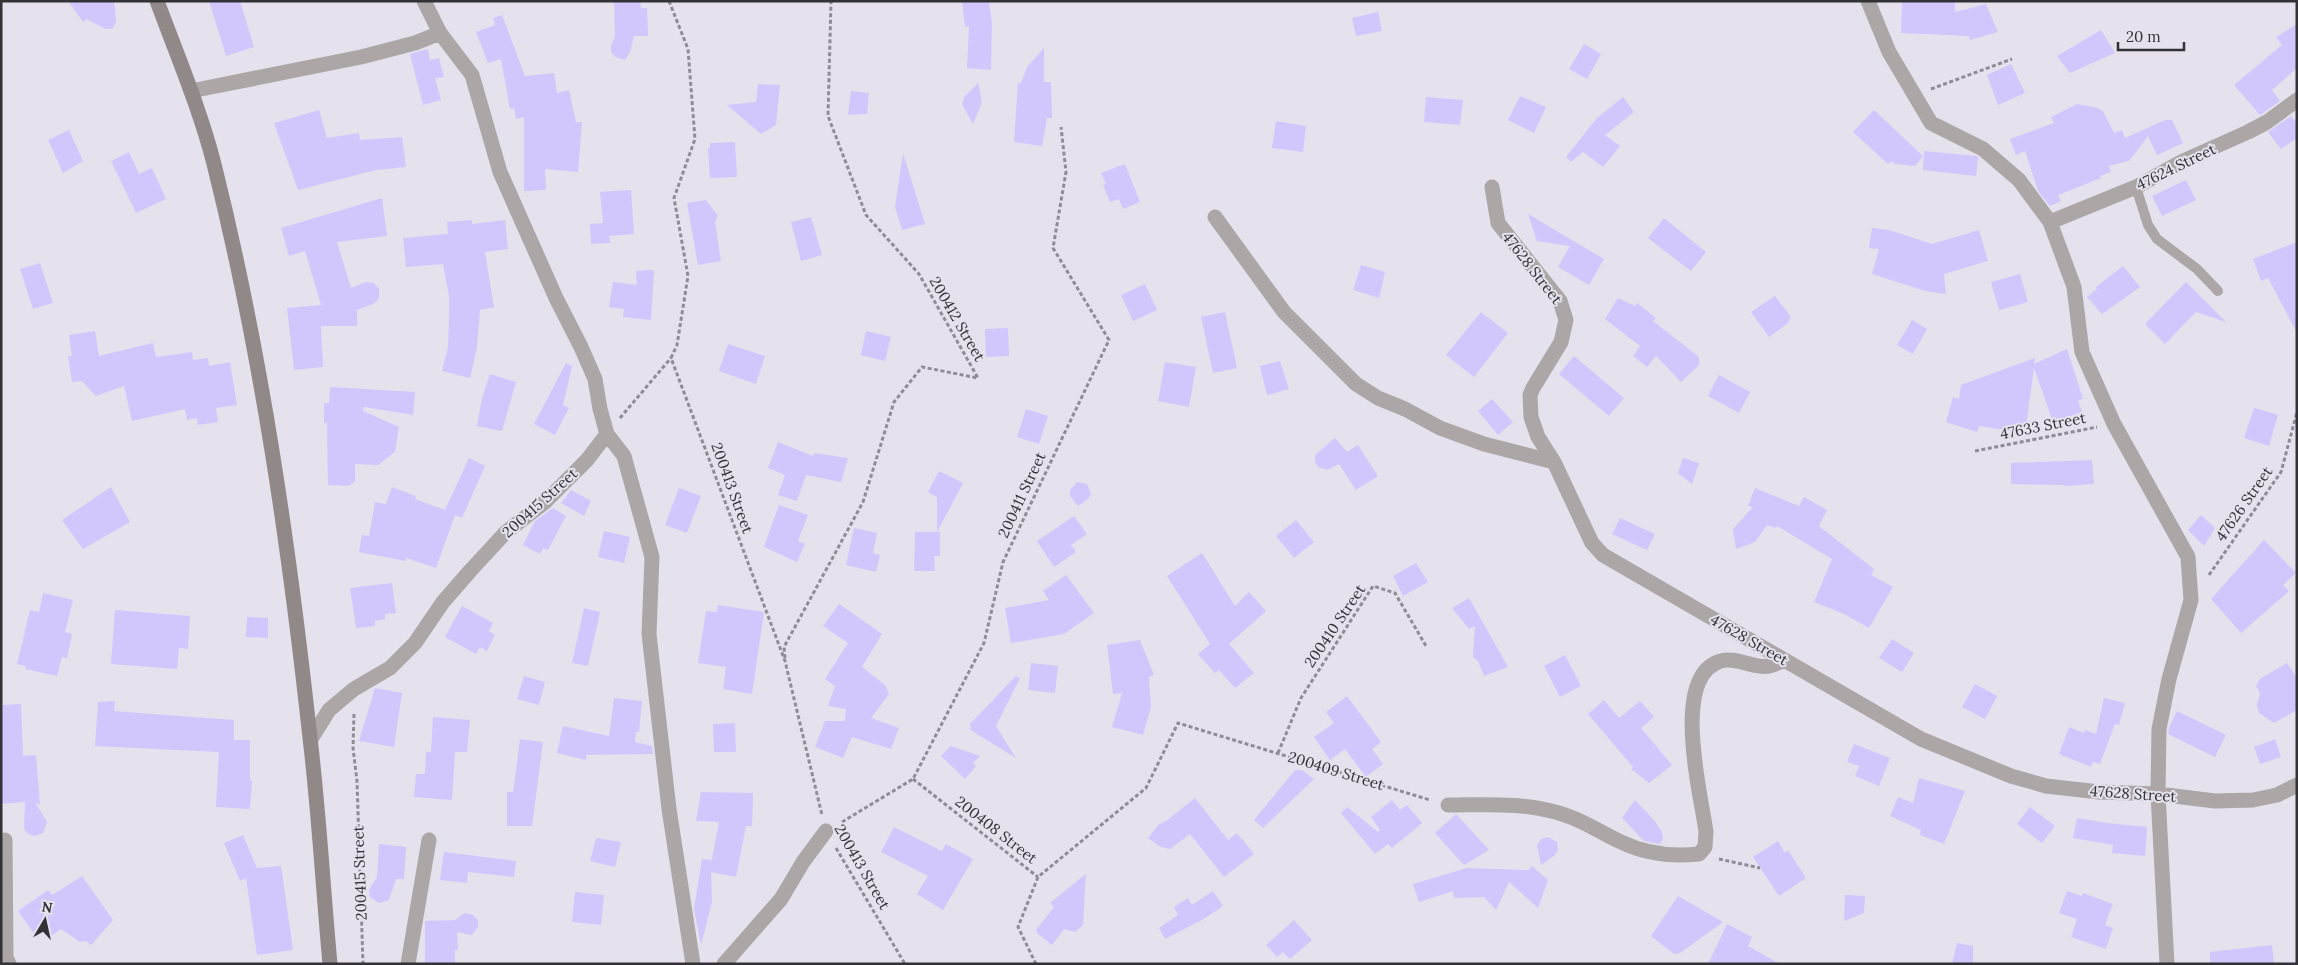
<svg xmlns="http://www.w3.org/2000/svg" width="2298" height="965" font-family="Lora,serif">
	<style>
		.building { fill: #d1c7fc }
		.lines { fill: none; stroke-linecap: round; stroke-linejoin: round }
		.path { stroke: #8e8c95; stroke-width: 3; stroke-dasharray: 4 2.5; stroke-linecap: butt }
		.lane { stroke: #aca6a6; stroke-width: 10 }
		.street { stroke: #aca6a6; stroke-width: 15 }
		.secondary { stroke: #918888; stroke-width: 15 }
		.labels { text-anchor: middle; stroke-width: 4; stroke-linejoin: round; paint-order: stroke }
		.street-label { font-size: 15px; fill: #333237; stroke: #e5e2ee }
	</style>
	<rect width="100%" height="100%" fill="#e5e2ee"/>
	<path class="building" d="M 68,1 L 114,1 L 116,22 L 112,29 L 105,29 L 87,19 L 83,22 Z
		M 209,1 L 240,1 L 254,47 L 226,56 Z
		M 614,1 L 640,1 L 641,8 L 647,8 L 648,36 L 634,36 L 630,52 L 625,60 L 615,57 L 611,52 L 611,45 L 615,37 Z
		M 962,1 L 989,1 L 992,23 L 991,70 L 967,68 L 969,26 L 965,27 Z
		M 1902,1 L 1955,1 L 1955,12 L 1986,4 L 1998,32 L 1970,40 L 1969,36 L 1901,33 Z
		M 1378,12 L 1382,31 L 1356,36 L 1352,18 Z
		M 502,15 L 525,76 L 554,73 L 557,93 L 569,90 L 576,122 L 582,122 L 578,172 L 545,169 L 546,190 L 524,191 L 524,117 L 516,119 L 514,108 L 510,109 L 501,59 L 488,63 L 476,32 L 495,25 L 493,18 Z
		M 2297,24 L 2297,68 L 2272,90 L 2280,101 L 2260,115 L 2234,85 L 2282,45 L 2276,37 Z
		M 2101,30 L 2115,53 L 2070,73 L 2057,56 Z
		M 1584,44 L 1601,54 L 1587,79 L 1569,69 Z
		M 1044,48 L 1044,82 L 1051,82 L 1052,118 L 1047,118 L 1042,146 L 1014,142 L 1018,83 L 1021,83 L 1027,67 Z
		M 428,49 L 430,60 L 439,58 L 444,77 L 435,78 L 441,100 L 423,105 L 410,54 Z
		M 2011,64 L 2025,93 L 1998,105 L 1987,75 Z
		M 978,83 L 982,102 L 973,124 L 962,104 L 965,96 Z
		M 758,84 L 780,85 L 776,125 L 761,134 L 727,105 L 756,102 Z
		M 851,91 L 869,93 L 867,114 L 848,115 Z
		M 1520,96 L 1546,107 L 1534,133 L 1508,120 Z
		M 1426,97 L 1463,100 L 1460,125 L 1424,122 Z
		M 1623,97 L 1634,112 L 1605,135 L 1620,146 L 1603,167 L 1583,152 L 1571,162 L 1566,157 L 1596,119 Z
		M 2077,104 L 2098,108 L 2103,111 L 2114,133 L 2122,130 L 2125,138 L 2165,120 L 2172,120 L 2183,143 L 2157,155 L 2148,136 L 2129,161 L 2109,166 L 2111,172 L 2100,176 L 2101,178 L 2058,195 L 2061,201 L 2050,206 L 2038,191 L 2025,151 L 2016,155 L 2010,139 L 2054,123 L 2051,117 Z
		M 319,110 L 327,138 L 359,133 L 360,140 L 402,137 L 406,167 L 376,170 L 298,190 L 274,123 Z
		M 1874,110 L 1923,156 L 1915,166 L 1895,164 L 1891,161 L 1888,164 L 1853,132 Z
		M 2291,116 L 2297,123 L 2297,138 L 2281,149 L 2268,132 Z
		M 1276,121 L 1306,126 L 1303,152 L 1272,148 Z
		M 69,130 L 83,161 L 63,173 L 48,140 Z
		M 735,142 L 737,177 L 710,178 L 708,148 L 710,148 L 710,143 Z
		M 1924,151 L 1976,156 L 1978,157 L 1976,176 L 1923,170 Z
		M 129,152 L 139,174 L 152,168 L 166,199 L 136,213 L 111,161 Z
		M 903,153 L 925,224 L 902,230 L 895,207 Z
		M 1125,164 L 1140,202 L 1123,209 L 1119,199 L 1110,202 L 1103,185 L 1106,184 L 1101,173 Z
		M 2186,180 L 2196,200 L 2162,216 L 2152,196 Z
		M 631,190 L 634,234 L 609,236 L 610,243 L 591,244 L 590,224 L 603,223 L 600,192 Z
		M 382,198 L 387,236 L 337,242 L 351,288 L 366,282 L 374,283 L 379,289 L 379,299 L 373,304 L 357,310 L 357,326 L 321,326 L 323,367 L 294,370 L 287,308 L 321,305 L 305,251 L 289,256 L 281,228 Z
		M 706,200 L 718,216 L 715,222 L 721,261 L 698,265 L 687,203 Z
		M 1528,214 L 1604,259 L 1589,285 L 1558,267 L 1570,246 L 1537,241 Z
		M 811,217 L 822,255 L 801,261 L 791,222 Z
		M 1664,218 L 1706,252 L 1691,271 L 1648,238 Z
		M 472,220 L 472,224 L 505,220 L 508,249 L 485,252 L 494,307 L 480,310 L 477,347 L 470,378 L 442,371 L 448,347 L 449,318 L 449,296 L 443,264 L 406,267 L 403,238 L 448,234 L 447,222 Z
		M 1872,228 L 1889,230 L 1932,244 L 1979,230 L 1988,261 L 1944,274 L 1946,294 L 1925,291 L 1872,274 L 1879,249 L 1869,248 Z
		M 2297,242 L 2297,333 L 2268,278 L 2261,281 L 2253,259 Z
		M 40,263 L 53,303 L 33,309 L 20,269 Z
		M 1361,265 L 1385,272 L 1379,298 L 1353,290 Z
		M 2123,266 L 2140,287 L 2102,314 L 2087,297 L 2097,289 L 2096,287 Z
		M 654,270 L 651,320 L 623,317 L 624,309 L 609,307 L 613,282 L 637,285 L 636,271 Z
		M 2020,274 L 2028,302 L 1999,310 L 1991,282 Z
		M 2186,282 L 2226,322 L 2196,312 L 2165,344 L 2145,324 Z
		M 1145,284 L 1157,310 L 1133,321 L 1121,295 Z
		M 1775,296 L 1791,317 L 1787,324 L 1769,337 L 1751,312 Z
		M 1618,298 L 1635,306 L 1637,303 L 1656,318 L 1653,321 L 1699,357 L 1699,365 L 1681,382 L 1656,356 L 1647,367 L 1633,356 L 1640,346 L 1605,319 Z
		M 1225,312 L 1237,368 L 1213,373 L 1201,317 Z
		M 1481,312 L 1508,333 L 1474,377 L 1446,355 Z
		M 1912,320 L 1927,329 L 1913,354 L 1897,345 Z
		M 1008,328 L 1009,356 L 986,357 L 985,329 Z
		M 95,331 L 99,356 L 153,343 L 156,357 L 192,352 L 193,360 L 208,358 L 209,366 L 230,362 L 237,405 L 216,408 L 218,422 L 198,425 L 197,418 L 187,420 L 185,409 L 132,421 L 124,386 L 96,396 L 82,381 L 72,382 L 68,356 L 72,356 L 69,335 Z
		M 866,331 L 891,337 L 885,361 L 861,355 Z
		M 728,344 L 765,356 L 756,384 L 719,371 Z
		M 2067,349 L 2083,399 L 2078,400 L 2082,412 L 2053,422 L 2034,368 L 2025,433 L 1979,426 L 1977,432 L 1946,422 L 1953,397 L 1959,399 L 1961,385 L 2035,358 L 2034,364 Z
		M 1574,356 L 1624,398 L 1609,416 L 1559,374 Z
		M 1280,361 L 1289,389 L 1267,395 L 1260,366 Z
		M 1165,362 L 1196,367 L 1189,407 L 1158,401 Z
		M 566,363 L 572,366 L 563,405 L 569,408 L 555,435 L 534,424 Z
		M 490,374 L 516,382 L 502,431 L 477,426 L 482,398 Z
		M 1719,375 L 1750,392 L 1739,413 L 1708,396 Z
		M 330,387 L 415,392 L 413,415 L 364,407 L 363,411 L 399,427 L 395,452 L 378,465 L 355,464 L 355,481 L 349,486 L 328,485 L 327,423 L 324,423 L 324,403 L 329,403 Z
		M 1492,399 L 1513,422 L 1498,435 L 1478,411 Z
		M 2254,408 L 2278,415 L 2269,446 L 2244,438 Z
		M 1026,409 L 1048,416 L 1039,444 L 1017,437 Z
		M 1335,438 L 1347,452 L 1358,445 L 1378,476 L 1356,490 L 1339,464 L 1327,470 L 1318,467 L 1315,462 L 1315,455 Z
		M 778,442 L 813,456 L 814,453 L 848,458 L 841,482 L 806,475 L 797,501 L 778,495 L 785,475 L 768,468 Z
		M 469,458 L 485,466 L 462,518 L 455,515 L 436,568 L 406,558 L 406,561 L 359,552 L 362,535 L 369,536 L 375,502 L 386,504 L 392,487 L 416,496 L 415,499 L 445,510 Z
		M 1683,458 L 1699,463 L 1692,484 L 1678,473 Z
		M 2092,460 L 2094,484 L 2065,486 L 2065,485 L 2011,484 L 2011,463 Z
		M 939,471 L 963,483 L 937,532 L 940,532 L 940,556 L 934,556 L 935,571 L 914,571 L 915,532 L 937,532 L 937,497 L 928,492 Z
		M 1077,482 L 1087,484 L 1091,494 L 1088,499 L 1078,506 L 1070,496 L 1070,490 Z
		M 111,487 L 130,522 L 83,549 L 62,520 Z
		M 679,488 L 701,496 L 687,533 L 665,525 Z
		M 1755,488 L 1799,506 L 1804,497 L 1827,510 L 1819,526 L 1874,569 L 1871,575 L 1893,587 L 1869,628 L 1844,614 L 1814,602 L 1832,559 L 1777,526 L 1776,528 L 1767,525 L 1755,542 L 1736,549 L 1733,529 L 1753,507 L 1748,506 Z
		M 571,490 L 591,501 L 584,516 L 561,503 Z
		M 779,505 L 808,515 L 798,541 L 805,544 L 797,562 L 764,547 Z
		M 553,508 L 566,516 L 548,550 L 543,548 L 540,554 L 523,545 L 535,521 Z
		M 2201,515 L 2215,528 L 2204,546 L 2188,530 Z
		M 1074,516 L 1087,534 L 1071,545 L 1076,552 L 1054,567 L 1037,541 Z
		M 1620,518 L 1655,534 L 1647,550 L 1612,534 Z
		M 1296,520 L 1314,542 L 1294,558 L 1276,536 Z
		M 854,528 L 877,533 L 873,553 L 880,555 L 876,572 L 846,565 Z
		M 604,531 L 630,537 L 624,563 L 598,557 Z
		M 2264,540 L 2296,573 L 2283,585 L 2289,591 L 2241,633 L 2211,599 Z
		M 1202,553 L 1235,606 L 1249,592 L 1266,611 L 1229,644 L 1254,673 L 1235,688 L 1219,670 L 1215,673 L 1198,654 L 1210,644 L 1167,576 Z
		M 1416,563 L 1428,582 L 1403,596 L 1393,576 Z
		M 1066,575 L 1094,613 L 1064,634 L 1011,643 L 1005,608 L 1049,600 L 1043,591 Z
		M 392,583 L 396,613 L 385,614 L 385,619 L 375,621 L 375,626 L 356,628 L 350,588 Z
		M 43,593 L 73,600 L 65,632 L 72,634 L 67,658 L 62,657 L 57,676 L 25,669 L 26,666 L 17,664 L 30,610 L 39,612 Z
		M 1469,598 L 1508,667 L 1484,676 L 1478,661 L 1473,657 L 1475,626 L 1469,629 L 1452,608 Z
		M 839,604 L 882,634 L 862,667 L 885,685 L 889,694 L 871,718 L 899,728 L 891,749 L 852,737 L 843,758 L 815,747 L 825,721 L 845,721 L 846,709 L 828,706 L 835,686 L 825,679 L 848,643 L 823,626 Z
		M 718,605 L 764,612 L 752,694 L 723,689 L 726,667 L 698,663 L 706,611 L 717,612 Z
		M 462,606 L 493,623 L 489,631 L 495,635 L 487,651 L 480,647 L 476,654 L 445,637 Z
		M 584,608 L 600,612 L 588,666 L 572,663 Z
		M 115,610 L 190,616 L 188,649 L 179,648 L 177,669 L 111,664 Z
		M 247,617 L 268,618 L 268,638 L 246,637 Z
		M 1892,639 L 1914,653 L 1902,672 L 1879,658 Z
		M 1140,640 L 1154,675 L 1149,677 L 1151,707 L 1143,735 L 1112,727 L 1122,693 L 1113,694 L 1107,645 Z
		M 1565,655 L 1581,686 L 1560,697 L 1544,666 Z
		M 1031,663 L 1058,666 L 1055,693 L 1028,690 Z
		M 2287,663 L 2297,678 L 2297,710 L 2274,723 L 2259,713 L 2257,705 L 2260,693 L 2256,686 L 2260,679 Z
		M 524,676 L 545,682 L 539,705 L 517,699 Z
		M 1016,676 L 1020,678 L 996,726 L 1016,758 L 969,729 L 971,727 L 969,725 Z
		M 1975,684 L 1997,696 L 1985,719 L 1962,707 Z
		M 375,688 L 402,693 L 394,747 L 359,741 Z
		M 1347,696 L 1381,742 L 1372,749 L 1383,764 L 1366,777 L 1345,749 L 1330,760 L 1314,737 L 1334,723 L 1326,712 Z
		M 614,698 L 642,701 L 639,732 L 636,732 L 635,742 L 652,746 L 653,754 L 586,755 L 586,760 L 557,753 L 563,726 L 609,736 Z
		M 2104,698 L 2125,703 L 2119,725 L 2115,724 L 2100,764 L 2093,762 L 2091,767 L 2059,754 L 2069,727 L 2084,733 L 2085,730 L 2096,734 Z
		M 1604,700 L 1619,718 L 1640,701 L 1654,717 L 1641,728 L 1672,765 L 1649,783 L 1631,769 L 1633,767 L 1588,714 Z
		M 115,701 L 114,711 L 234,720 L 234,740 L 250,740 L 250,781 L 252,781 L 250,809 L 216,807 L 219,752 L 95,746 L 98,702 Z
		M 21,704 L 23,756 L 36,755 L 40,805 L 35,802 L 47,822 L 43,833 L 35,836 L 28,834 L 24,829 L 25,802 L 1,804 L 1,705 Z
		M 2177,711 L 2226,735 L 2215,757 L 2168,734 L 2169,728 Z
		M 433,717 L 470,720 L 467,752 L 455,752 L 452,800 L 414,797 L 416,774 L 425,774 L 426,752 L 431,752 Z
		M 735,723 L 736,752 L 714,752 L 713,724 Z
		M 520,739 L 543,742 L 532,826 L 507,826 L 507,792 L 513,792 Z
		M 2275,739 L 2281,757 L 2260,764 L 2254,747 Z
		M 1854,744 L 1890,758 L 1879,786 L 1855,776 L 1859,766 L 1847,762 Z
		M 951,746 L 980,756 L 973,763 L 976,766 L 965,779 L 941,756 Z
		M 1295,770 L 1302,770 L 1314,779 L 1263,828 L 1254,820 Z
		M 1919,778 L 1965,791 L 1944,844 L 1920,835 L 1921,830 L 1890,816 L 1898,797 L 1913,803 Z
		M 701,792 L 753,793 L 752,826 L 746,826 L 736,877 L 711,872 L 712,902 L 701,945 L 694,909 L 702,859 L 711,860 L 711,864 L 719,822 L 696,821 Z
		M 1195,798 L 1228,840 L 1237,833 L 1254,854 L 1224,877 L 1190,834 L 1170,849 L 1161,847 L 1148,838 L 1158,825 L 1166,821 Z
		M 1392,800 L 1400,810 L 1407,805 L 1422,823 L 1392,848 L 1388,844 L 1375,854 L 1341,813 L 1347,807 L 1378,832 L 1380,830 L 1371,817 Z
		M 1635,800 L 1654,820 L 1662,832 L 1663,838 L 1660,844 L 1644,841 L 1622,818 Z
		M 2030,807 L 2055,826 L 2042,843 L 2017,824 Z
		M 1456,814 L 1489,850 L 1464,865 L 1435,833 Z
		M 2077,818 L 2107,823 L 2147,827 L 2145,856 L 2112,853 L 2113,845 L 2073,838 Z
		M 894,827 L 942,851 L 946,844 L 973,859 L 943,910 L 917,894 L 928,876 L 881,852 Z
		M 243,835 L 257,868 L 281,866 L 293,950 L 257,955 L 246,878 L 240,881 L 224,843 Z
		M 1548,837 L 1557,842 L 1558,849 L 1555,855 L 1541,865 L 1537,845 L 1541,839 Z
		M 596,838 L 621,842 L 615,867 L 590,861 Z
		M 1778,841 L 1785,853 L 1788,850 L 1806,878 L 1779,896 L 1753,857 Z
		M 379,844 L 406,847 L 404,879 L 396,879 L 389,900 L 379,903 L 370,897 L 369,890 L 377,877 Z
		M 444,852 L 516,861 L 514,877 L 468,872 L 467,883 L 440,880 Z
		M 1532,866 L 1548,880 L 1538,908 L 1509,882 L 1496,910 L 1484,897 L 1454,898 L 1453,891 L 1419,902 L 1413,884 L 1467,868 L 1529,870 Z
		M 1086,874 L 1083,925 L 1075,932 L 1064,929 L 1052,945 L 1037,933 L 1036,930 L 1054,907 L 1050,903 Z
		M 82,876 L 113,920 L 91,945 L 86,941 L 80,942 L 61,929 L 50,937 L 46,931 L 37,938 L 18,911 L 48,890 L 52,895 Z
		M 1213,891 L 1223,906 L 1202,920 L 1165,939 L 1159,928 L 1178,915 L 1174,907 L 1188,898 L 1192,905 Z
		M 2067,891 L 2082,896 L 2083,893 L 2113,904 L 2105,925 L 2113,928 L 2106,949 L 2071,937 L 2077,919 L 2059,913 Z
		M 575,892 L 604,895 L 601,925 L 572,922 Z
		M 1845,895 L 1865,896 L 1864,913 L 1844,921 Z
		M 1678,896 L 1723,922 L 1680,953 L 1674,954 L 1651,936 Z
		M 465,913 L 473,915 L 478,920 L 478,927 L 472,935 L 457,932 L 458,950 L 455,950 L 455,964 L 425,964 L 425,921 L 455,920 Z
		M 1294,920 L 1312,940 L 1290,959 L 1283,952 L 1277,957 L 1266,945 Z
		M 1727,924 L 1752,937 L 1748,946 L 1780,964 L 1708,964 Z
		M 1957,943 L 1973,946 L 1973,964 L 1952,964 Z
		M 2272,945 L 2274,964 L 2210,964 L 2210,952 Z"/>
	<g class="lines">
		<path class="path" d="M 669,1 L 688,49 L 695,139 L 674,198 L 688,276 L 677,345 L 671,358 L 785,661 L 822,815
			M 1931,89 L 2012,59
			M 620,418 L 671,358
			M 1975,451 L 2097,427
			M 2209,575 L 2281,472 L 2297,412
			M 785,658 L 784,647 L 863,502 L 894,402 L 922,367 L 978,378 L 919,274 L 866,215 L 828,116 L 831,1
			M 354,714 L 353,748 L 357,781 L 363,964
			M 1278,753 L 1301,698 L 1373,586 L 1395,593 L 1426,646
			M 913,779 L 1038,877
			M 842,822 L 913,779 L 984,643 L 1003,562 L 1109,340 L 1053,248 L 1066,172 L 1061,127
			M 836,848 L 905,964
			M 1719,859 L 1760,868
			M 1036,964 L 1018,927 L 1038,877 L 1146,788 L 1178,723 L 1430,800"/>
		<path class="lane" d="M 2136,187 L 2148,225 L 2157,239 L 2197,269 L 2218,291"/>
		<path class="street" d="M 1868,1 L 1889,52 L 1931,123 L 1983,149 L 2019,180 L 2050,222 L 2074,287 L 2082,352 L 2114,424 L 2188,557 L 2191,600 L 2169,679 L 2159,729 L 2158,794 L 2167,964
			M 191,91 L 361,57 L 415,43 L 440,33
			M 1492,187 L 1498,223 L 1560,301 L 1566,320 L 1561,342 L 1533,388 L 1530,395 L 1531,417 L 1538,437 L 1554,462 L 1592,543 L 1603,555 L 1921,739 L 2011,776 L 2046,786 L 2099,792 L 2158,794 L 2215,801 L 2253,800 L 2277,795 L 2297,785
			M 1215,217 L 1284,312 L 1356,384 L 1378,398 L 1405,409 L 1440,428 L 1484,444 L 1554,462
			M 2050,222 L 2136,187 L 2183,161 L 2248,132 L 2267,122 L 2297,100
			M 607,434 L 624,456 L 652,557 L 649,634 L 669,809 L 693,964
			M 311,739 L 329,710 L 354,689 L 390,668 L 415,643 L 443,602 L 470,571 L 506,532 L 545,502 L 587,460 L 607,434 L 600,409 L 595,379 L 581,347 L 556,298 L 500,172 L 472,75 L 440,33 L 424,1
			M 1448,805 C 1486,805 1525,802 1562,814 C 1583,820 1601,833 1621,842 C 1646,854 1671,857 1699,854 L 1705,847 L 1706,832 C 1701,794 1670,675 1721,661 C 1733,657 1747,665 1759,666 C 1768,668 1776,664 1785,660
			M 5,840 L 6,957 L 9,964
			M 408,964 L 429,840
			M 724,964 L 781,899 L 803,862 L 826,831"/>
		<path class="secondary" d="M 157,1 C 177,55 200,109 214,164 C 261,352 289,545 310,738 C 319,813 323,888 330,964"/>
	</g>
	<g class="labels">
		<g class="street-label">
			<text transform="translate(2176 167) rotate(-26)" y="5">47624 Street</text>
			<text transform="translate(1532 268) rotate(52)" y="5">47628 Street</text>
			<text transform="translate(957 319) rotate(60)" y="5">200412 Street</text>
			<text transform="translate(2043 426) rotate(-11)" y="5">47633 Street</text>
			<text transform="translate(732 488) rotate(70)" y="5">200413 Street</text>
			<text transform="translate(1022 495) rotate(-65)" y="5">200411 Street</text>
			<text transform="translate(540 503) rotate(-42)" y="5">200415 Street</text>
			<text transform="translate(2244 504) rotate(-55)" y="5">47626 Street</text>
			<text transform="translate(1335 626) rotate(-56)" y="5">200410 Street</text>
			<text transform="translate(1749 640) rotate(30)" y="5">47628 Street</text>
			<text transform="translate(1336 771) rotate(17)" y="5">200409 Street</text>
			<text transform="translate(2133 794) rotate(4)" y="5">47628 Street</text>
			<text transform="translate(996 830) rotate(38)" y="5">200408 Street</text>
			<text transform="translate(862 867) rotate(60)" y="5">200413 Street</text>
			<text transform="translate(360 873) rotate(-92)" y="5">200415 Street</text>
		</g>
	</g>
	<rect width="2298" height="965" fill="none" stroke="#333237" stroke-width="5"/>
	<g transform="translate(45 920) rotate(9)" stroke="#e5e2ee" stroke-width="4" paint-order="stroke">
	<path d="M0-4L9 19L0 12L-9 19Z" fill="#333237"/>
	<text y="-8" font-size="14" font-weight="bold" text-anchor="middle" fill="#333237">N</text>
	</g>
	<path d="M2118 42v8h66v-8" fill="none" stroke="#333237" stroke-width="2.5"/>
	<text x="2126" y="42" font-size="15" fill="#333237" stroke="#e5e2ee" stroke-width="4" paint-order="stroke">20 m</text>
</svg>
